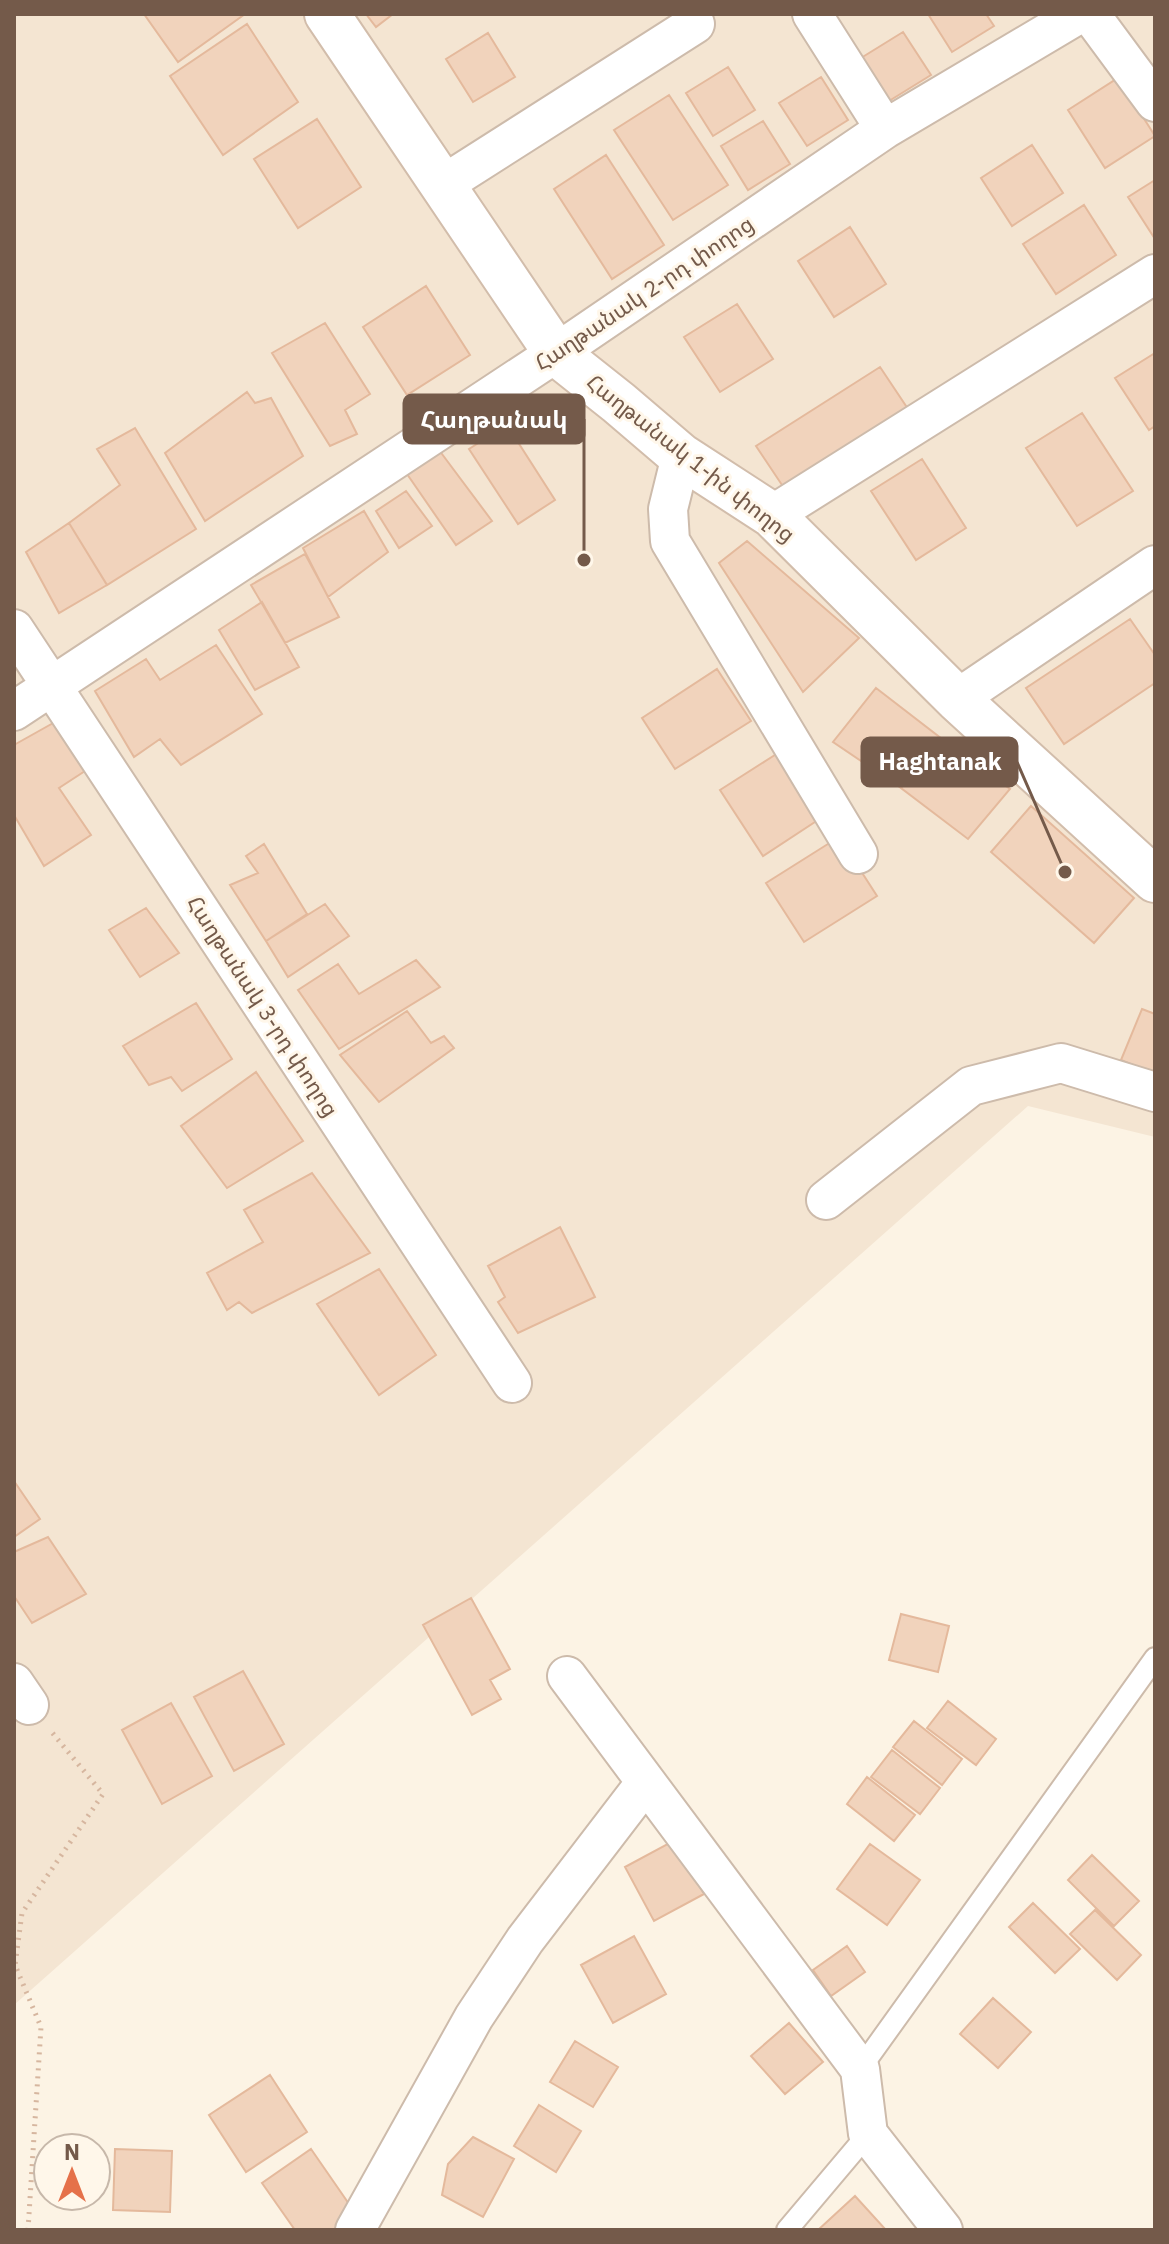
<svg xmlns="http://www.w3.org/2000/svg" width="1169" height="2244" font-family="'IBM Plex Sans','Noto Sans Armenian',sans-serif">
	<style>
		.residential { fill: #f4e5d2 }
		.building { fill: #f1d3bc; stroke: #e4b99c; stroke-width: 2 }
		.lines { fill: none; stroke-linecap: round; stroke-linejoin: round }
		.lane-casing { stroke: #cdbbab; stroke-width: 24 }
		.street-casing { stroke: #cdbbab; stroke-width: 42 }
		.secondary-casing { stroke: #d2bdab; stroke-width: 48 }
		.path { stroke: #d6b69f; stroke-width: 5; stroke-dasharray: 2 6; stroke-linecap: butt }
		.lane { stroke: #fff; stroke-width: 20 }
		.street { stroke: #fff; stroke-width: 38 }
		.secondary { stroke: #fff; stroke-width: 44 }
		.labels { text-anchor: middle; stroke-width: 6; stroke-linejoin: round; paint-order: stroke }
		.street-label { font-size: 22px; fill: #745a4a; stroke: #fff7ea }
		.leader { fill: none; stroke: #745a4a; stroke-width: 3 }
		.callout-dot { fill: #745a4a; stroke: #fff7ea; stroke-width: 3 }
		.callout { fill: #745a4a; stroke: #745a4a; stroke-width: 3 }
		.callout-label { font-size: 24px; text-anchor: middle; font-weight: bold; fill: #fff }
	</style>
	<rect width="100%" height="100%" fill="#fcf3e4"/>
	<path class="residential" d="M 14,14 L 1155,14 L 1155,1137 L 1028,1106 L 14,2005 Z"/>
	<path class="building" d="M 144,14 L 245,14 L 178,62 Z
		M 366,14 L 393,14 L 376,27 Z
		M 928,14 L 986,14 L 994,26 L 952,52 Z
		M 247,24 L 298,102 L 223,155 L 170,76 Z
		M 903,32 L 931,75 L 889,101 L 861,58 Z
		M 488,33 L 515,77 L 473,102 L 446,59 Z
		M 728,67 L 755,110 L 713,136 L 686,93 Z
		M 821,77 L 848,120 L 807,146 L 779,103 Z
		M 1118,78 L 1155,136 L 1105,168 L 1068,110 Z
		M 669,95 L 728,185 L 673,220 L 614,130 Z
		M 317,119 L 361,187 L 298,228 L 254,159 Z
		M 763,121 L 790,164 L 748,190 L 721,146 Z
		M 1032,145 L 1063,193 L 1012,226 L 981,178 Z
		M 606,155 L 664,245 L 612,279 L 554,189 Z
		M 1155,180 L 1155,239 L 1128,197 Z
		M 1084,205 L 1116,255 L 1056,294 L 1023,244 Z
		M 850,227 L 886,284 L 834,317 L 798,261 Z
		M 426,286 L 470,355 L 407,395 L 363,327 Z
		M 737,304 L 773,359 L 720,392 L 684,337 Z
		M 325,323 L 370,394 L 345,410 L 357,434 L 330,446 L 272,353 Z
		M 1155,353 L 1155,426 L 1149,430 L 1115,378 Z
		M 880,367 L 908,409 L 784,488 L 756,446 Z
		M 247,392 L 255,403 L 271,398 L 303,456 L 205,521 L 165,453 Z
		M 1082,413 L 1133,491 L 1077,526 L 1026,448 Z
		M 507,425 L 555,500 L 518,524 L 469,449 Z
		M 135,428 L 196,529 L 107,585 L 69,523 L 120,485 L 97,449 Z
		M 439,450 L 492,521 L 456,545 L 407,474 Z
		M 922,459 L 966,528 L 916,560 L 871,491 Z
		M 406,491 L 432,526 L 399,548 L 376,511 Z
		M 364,511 L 388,552 L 328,597 L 303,548 Z
		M 69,523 L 107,585 L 59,613 L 26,552 Z
		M 747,541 L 859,638 L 803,692 L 719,563 Z
		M 305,554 L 339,617 L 285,643 L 251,585 Z
		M 262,602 L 299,667 L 255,690 L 219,630 Z
		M 1130,619 L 1155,655 L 1155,683 L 1064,744 L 1026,688 Z
		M 216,645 L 262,714 L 181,765 L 160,739 L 134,757 L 95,691 L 146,659 L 160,680 Z
		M 717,669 L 751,721 L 675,769 L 642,718 Z
		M 876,688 L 942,739 L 901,788 L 833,742 Z
		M 55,722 L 85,771 L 59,788 L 91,835 L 44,866 L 14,815 L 14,745 Z
		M 942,739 L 1010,789 L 968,839 L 901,788 Z
		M 778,753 L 821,818 L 763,856 L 720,790 Z
		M 1031,806 L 1134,898 L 1094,943 L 991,852 Z
		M 839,837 L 877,896 L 804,942 L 766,883 Z
		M 264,844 L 307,914 L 266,941 L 230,885 L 258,873 L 246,856 Z
		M 325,904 L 349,936 L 288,977 L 266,941 Z
		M 146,908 L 179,953 L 140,977 L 109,930 Z
		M 416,960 L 440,987 L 339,1049 L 298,990 L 338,964 L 359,994 Z
		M 196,1003 L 232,1059 L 182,1091 L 171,1077 L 149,1085 L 123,1046 Z
		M 1142,1009 L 1155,1014 L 1155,1074 L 1121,1060 Z
		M 407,1011 L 431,1043 L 444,1036 L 454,1048 L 379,1102 L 340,1055 Z
		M 256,1072 L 303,1141 L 227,1188 L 181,1126 Z
		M 312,1173 L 370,1253 L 252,1313 L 239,1302 L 227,1310 L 207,1273 L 263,1242 L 244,1210 Z
		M 560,1227 L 595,1297 L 518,1333 L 498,1302 L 505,1297 L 488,1266 Z
		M 379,1269 L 436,1355 L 379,1395 L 317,1304 Z
		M 14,1481 L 40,1519 L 14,1537 Z
		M 48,1537 L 86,1594 L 32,1623 L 14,1596 L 14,1552 Z
		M 471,1598 L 510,1669 L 490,1680 L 501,1699 L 472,1715 L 423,1625 Z
		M 901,1614 L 949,1626 L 938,1672 L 889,1660 Z
		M 243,1671 L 284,1744 L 234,1771 L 194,1697 Z
		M 948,1701 L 996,1739 L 976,1765 L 927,1728 Z
		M 171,1703 L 212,1776 L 162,1804 L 122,1730 Z
		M 914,1721 L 962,1759 L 942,1785 L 893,1747 Z
		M 892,1750 L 940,1788 L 920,1814 L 871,1777 Z
		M 867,1777 L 915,1815 L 894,1841 L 847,1804 Z
		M 675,1840 L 704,1894 L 654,1921 L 625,1867 Z
		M 870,1844 L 920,1880 L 887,1925 L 837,1889 Z
		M 1092,1855 L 1139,1901 L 1114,1926 L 1068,1880 Z
		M 1033,1903 L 1080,1949 L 1055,1973 L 1009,1927 Z
		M 1095,1910 L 1141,1955 L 1117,1980 L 1070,1934 Z
		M 634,1936 L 666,1994 L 613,2023 L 581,1965 Z
		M 847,1946 L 865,1972 L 831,1996 L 813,1970 Z
		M 993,1998 L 1031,2032 L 998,2068 L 960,2034 Z
		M 789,2023 L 823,2062 L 785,2094 L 751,2056 Z
		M 575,2041 L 618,2067 L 593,2107 L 550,2082 Z
		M 270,2075 L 307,2132 L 246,2172 L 209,2115 Z
		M 539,2105 L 581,2131 L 556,2172 L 514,2146 Z
		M 473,2137 L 514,2159 L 483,2217 L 442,2195 L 448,2164 Z
		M 115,2149 L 172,2151 L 170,2212 L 113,2210 Z
		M 311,2149 L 358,2217 L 339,2230 L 295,2230 L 262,2183 Z
		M 855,2196 L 886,2230 L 818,2230 Z"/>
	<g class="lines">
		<g class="lane-casing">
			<path id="lane" d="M 860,2069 L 1155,1658
				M 787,2230 L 868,2134"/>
		</g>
		<g class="street-casing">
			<path id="street" d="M 812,14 L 885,129
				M 1090,14 L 1155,102
				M 444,184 L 695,24
				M 681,456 L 668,509 L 670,541 L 858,854
				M 772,515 L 1155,274
				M 14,629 L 512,1383
				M 957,699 L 1155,565
				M 14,711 L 556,353 L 885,129 L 1079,14
				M 826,1200 L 971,1086 L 1061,1063 L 1155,1092
				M 567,1676 L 860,2069 L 868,2134 L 943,2230
				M 14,1683 L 29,1705
				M 355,2230 L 474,2017 L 525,1940 L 646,1782"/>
		</g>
		<g class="secondary-casing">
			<path id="secondary" d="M 327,14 L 556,353 L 619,403 L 681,456 L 772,515 L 957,699 L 1155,880"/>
		</g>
		<path class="path" d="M 28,2230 L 41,2027 L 15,1965 L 22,1913 L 103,1794 L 50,1730"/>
		<use href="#lane" class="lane"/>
		<use href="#street" class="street"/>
		<use href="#secondary" class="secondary"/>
	</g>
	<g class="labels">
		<g class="street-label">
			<text transform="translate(644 293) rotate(-34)" y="8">Հաղթանակ 2-րդ փողոց</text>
			<text transform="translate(691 458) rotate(38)" y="8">Հաղթանակ 1-ին փողոց</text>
			<text transform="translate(263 1006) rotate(57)" y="8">Հաղթանակ 3-րդ փողոց</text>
		</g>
	</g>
	<path class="leader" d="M584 560L584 419M1065 872L1017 762"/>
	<g class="callout-dot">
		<circle cx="584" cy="560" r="8"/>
		<circle cx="1065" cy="872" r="8"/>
	</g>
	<g class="callout">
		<rect x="404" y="395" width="180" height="48" rx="8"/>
		<rect x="862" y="738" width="155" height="48" rx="8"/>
	</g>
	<g class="callout-label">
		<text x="494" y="428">Հաղթանակ</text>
		<text x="940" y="770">Haghtanak</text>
	</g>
	<rect width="1169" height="2244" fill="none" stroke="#745a4a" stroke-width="32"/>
	<g transform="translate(72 2172)"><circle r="38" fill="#fff7ea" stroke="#c7b8aa" stroke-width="2"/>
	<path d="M0-6L14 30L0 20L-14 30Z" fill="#e5714a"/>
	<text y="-12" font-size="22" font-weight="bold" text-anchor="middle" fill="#745a4a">N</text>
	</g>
</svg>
